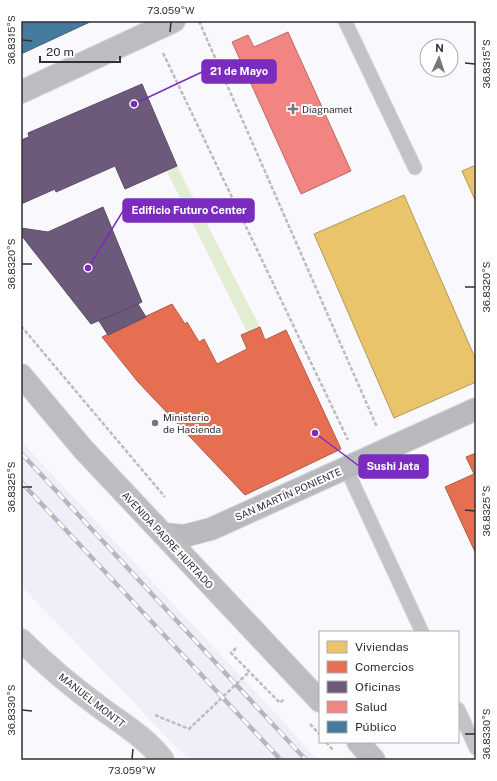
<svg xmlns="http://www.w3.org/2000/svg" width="497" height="781" font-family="'Public Sans',sans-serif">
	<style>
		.built { fill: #f1eefa }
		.green { fill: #e1eed4 }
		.homes { fill: #e9c46a; stroke: #b2975a }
		.shops { fill: #e76f51; stroke: #b05c49 }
		.offices { fill: #6d597a; stroke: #5b4c66 }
		.health { fill: #f28482; stroke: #b86a6b }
		.public { fill: #457b9d; stroke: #3f647e }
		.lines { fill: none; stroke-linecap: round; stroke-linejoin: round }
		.service-casing { stroke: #d6d5d8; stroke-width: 15 }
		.minor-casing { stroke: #d6d5d8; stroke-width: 24 }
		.secondary-casing { stroke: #d6d5d8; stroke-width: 24 }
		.primary-casing { stroke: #d6d5d8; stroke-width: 24 }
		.path { stroke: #bcbcbf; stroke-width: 2.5; stroke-dasharray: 4 2; stroke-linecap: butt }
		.service { stroke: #c2c3c7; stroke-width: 13 }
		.minor { stroke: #c2c3c7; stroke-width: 22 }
		.secondary { stroke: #b8b9bc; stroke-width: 22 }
		.primary { stroke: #bbbdc1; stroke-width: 22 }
		.rail-casing { stroke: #b6b7ba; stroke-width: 4.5 }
		.rail { stroke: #fff; stroke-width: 3; stroke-dasharray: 9; stroke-linecap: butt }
		.ticks { fill: none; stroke: #302e36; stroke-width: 1.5 }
		.poi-dot { fill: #76757c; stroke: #fff; stroke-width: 1.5 }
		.labels { text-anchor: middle; stroke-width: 4; stroke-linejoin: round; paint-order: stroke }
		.poi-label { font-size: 10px; fill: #302e36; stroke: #fff; text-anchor: start }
		.street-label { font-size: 10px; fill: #302e36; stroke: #fff }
		.leader { fill: none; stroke: #7b2cbf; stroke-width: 1.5 }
		.callout-dot { fill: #7b2cbf; stroke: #fff; stroke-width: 1.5 }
		.callout { fill: #7b2cbf; stroke: #7b2cbf; stroke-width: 1.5 }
		.callout-label { font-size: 11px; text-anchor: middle; font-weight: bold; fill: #fff }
		.neatline { fill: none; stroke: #302e36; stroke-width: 1.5 }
		.ticks-label { font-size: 10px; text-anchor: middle; fill: #302e36 }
	</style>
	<rect width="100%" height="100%" fill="#f9f9fd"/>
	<path class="built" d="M 21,441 L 292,731 L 317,760 L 189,760 L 21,586 Z"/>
	<path class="green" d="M 177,166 L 260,327 L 248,334 L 167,172 Z"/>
	<path class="homes" d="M 476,165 L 476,202 L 462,171 Z
		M 404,195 L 476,360 L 476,382 L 394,418 L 314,234 Z"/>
	<path class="shops" d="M 172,304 L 185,324 L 187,322 L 199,342 L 204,339 L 217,364 L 247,349 L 241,335 L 260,327 L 265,340 L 286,330 L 341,449 L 245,495 L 138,382 L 102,337 Z
		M 476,453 L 476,554 L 445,487 L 474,474 L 466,457 Z"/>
	<path class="offices" d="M 142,84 L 177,166 L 125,189 L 115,166 L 56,192 L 55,189 L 21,204 L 21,140 L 29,137 L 28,133 Z
		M 103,207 L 142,302 L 91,324 L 21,235 L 21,228 L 48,232 Z
		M 138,304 L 146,317 L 108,335 L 99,321 Z"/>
	<path class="health" d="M 288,32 L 351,171 L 301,194 L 232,42 L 248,35 L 254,47 Z"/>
	<path class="public" d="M 21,21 L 92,21 L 21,54 Z"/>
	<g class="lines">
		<g class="service-casing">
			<path id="service" d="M 345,21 L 415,168
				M 346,468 L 422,632
				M 458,709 L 476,748"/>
		</g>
		<g class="minor-casing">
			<path id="minor" d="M 21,640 C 47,666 76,690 105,711 C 126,726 147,739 163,760"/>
		</g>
		<g class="secondary-casing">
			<path id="secondary" d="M 163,534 L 184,536 L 211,529 L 476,409"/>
		</g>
		<g class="primary-casing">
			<path id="primary" d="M 21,92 L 174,21
				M 21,375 L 83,449 L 320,701
				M 358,742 L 374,760"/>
		</g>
		<path class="path" d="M 199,21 L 377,427
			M 163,53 L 348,440
			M 21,326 L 165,497
			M 236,648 L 231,653 L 280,703 L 284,699
			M 155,715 L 189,729 L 249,672
			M 310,724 L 320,735
			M 326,742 L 334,751"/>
		<use href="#service" class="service"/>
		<use href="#minor" class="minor"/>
		<use href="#secondary" class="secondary"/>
		<use href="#primary" class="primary"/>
		<g class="rail-casing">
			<path id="rail" d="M 21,453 L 306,760
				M 21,482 L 281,760"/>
		</g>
		<use href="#rail" class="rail"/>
	</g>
	<path class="ticks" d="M 170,32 L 171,22M 22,40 L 32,41M 465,63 L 475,64M 22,264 L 32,264M 465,287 L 475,287M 22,487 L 32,487M 465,510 L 475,511M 22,710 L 32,711M 465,734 L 475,734M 132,759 L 133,749"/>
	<g class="poi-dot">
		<path d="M291 103h4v4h4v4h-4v4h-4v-4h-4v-4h4z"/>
		<circle cx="155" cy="423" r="4"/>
	</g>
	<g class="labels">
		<g class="poi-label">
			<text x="302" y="113">Diagnamet</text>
			<text x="163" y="421">Ministerio<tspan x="163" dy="12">de Hacienda</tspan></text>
		</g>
		<g class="street-label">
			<text transform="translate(288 494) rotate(-24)" y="4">SAN MARTÍN PONIENTE</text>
			<text transform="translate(168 540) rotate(47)" y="4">AVENIDA PADRE HURTADO</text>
			<text transform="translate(92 700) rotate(38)" y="4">MANUEL MONTT</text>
		</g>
	</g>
	<path class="leader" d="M134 104L202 72M88 268L123 211M315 433L359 466"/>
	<g class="callout-dot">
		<circle cx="134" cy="104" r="4"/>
		<circle cx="88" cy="268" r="4"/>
		<circle cx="315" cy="433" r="4"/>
	</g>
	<g class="callout">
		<rect x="202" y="60" width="74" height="23" rx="4"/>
		<rect x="123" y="199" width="131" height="23" rx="4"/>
		<rect x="359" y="455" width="69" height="23" rx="4"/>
	</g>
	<g class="callout-label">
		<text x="239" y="75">21 de Mayo</text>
		<text x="189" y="214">Edificio Futuro Center</text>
		<text x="393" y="470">Sushi Jata</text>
	</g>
	<rect width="497" height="781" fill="none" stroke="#ffffff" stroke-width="44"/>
	<rect x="319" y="631" width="140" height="112" fill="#ffffff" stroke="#acabaf"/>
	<rect x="327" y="641" width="20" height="12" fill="#e9c46a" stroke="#acabaf"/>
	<text x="355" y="651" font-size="12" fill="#302e36">Viviendas</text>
	<rect x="327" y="661" width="20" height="12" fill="#e76f51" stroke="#acabaf"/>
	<text x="355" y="671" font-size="12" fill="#302e36">Comercios</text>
	<rect x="327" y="681" width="20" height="12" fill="#6d597a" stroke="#acabaf"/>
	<text x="355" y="691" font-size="12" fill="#302e36">Oficinas</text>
	<rect x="327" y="701" width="20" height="12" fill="#f28482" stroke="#acabaf"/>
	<text x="355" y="711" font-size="12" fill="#302e36">Salud</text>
	<rect x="327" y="721" width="20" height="12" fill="#457b9d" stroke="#acabaf"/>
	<text x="355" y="731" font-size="12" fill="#302e36">Público</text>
	<g transform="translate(439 58) rotate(3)"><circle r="19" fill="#ffffff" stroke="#acabaf"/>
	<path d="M0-3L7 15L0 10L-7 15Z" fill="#76757c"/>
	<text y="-6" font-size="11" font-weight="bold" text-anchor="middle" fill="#302e36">N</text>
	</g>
	<path d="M40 56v6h80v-6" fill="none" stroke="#302e36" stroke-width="2"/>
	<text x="46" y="56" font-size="12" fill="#302e36" stroke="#ffffff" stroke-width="3" paint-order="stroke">20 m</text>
	<rect x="22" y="22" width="453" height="737" class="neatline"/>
	<g class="ticks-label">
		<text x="171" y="14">73.059°W</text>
		<text transform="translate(11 40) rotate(-90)" y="4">36.8315°S</text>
		<text transform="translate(486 64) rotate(-90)" y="4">36.8315°S</text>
		<text transform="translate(11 264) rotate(-90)" y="4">36.8320°S</text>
		<text transform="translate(486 287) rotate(-90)" y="4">36.8320°S</text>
		<text transform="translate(11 487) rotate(-90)" y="4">36.8325°S</text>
		<text transform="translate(486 511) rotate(-90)" y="4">36.8325°S</text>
		<text transform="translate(11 710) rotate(-90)" y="4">36.8330°S</text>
		<text transform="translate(486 734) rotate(-90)" y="4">36.8330°S</text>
		<text x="132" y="774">73.059°W</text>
	</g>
</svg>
